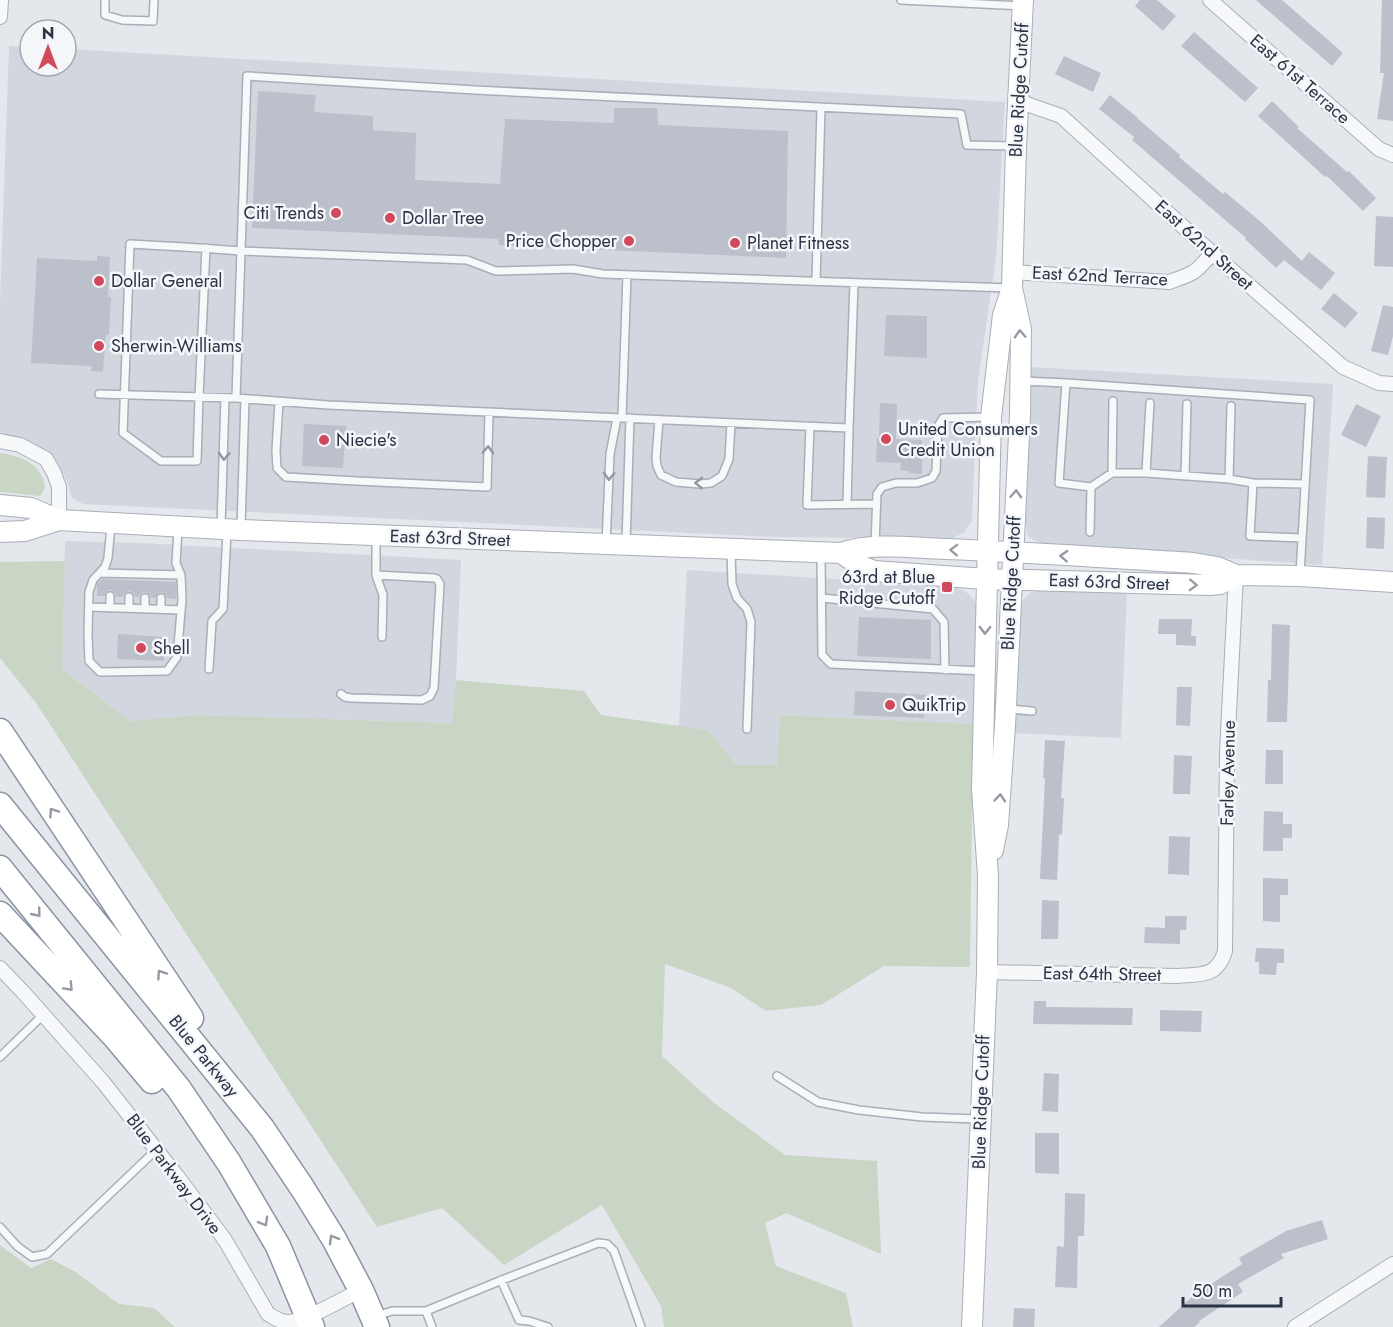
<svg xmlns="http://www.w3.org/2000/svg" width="1393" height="1327" font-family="Jost,sans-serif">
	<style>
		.built { fill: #d2d6de }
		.green { fill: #c9d6c5 }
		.building { fill: #bbc0ca }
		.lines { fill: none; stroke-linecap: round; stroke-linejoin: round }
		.lane-casing { stroke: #a9aeb7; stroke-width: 10 }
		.street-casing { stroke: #a9aeb7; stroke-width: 16 }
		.secondary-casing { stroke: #a9aeb7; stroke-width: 22 }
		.highway-casing { stroke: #8b94a3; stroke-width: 27 }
		.lane { stroke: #f7f8fa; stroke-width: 7 }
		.street { stroke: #f7f8fa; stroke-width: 14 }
		.secondary { stroke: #fff; stroke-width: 20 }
		.highway { stroke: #fff; stroke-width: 24 }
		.oneway { stroke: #959aa2 }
		.oneway2 { stroke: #9196a0 }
		.poi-dot { fill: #d1495b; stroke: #f4f6f9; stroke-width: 2 }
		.labels { text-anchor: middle; stroke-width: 5; stroke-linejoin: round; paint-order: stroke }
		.street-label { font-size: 18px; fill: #2b3445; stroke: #f4f6f9 }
		.poi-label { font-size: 18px; fill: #2b3445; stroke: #f4f6f9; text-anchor: start }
	</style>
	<rect width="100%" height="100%" fill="#e4e7ec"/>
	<path class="built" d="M 9,46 L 30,47 L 30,66 L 66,66 L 66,49 L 1005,102 L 996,258 L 978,381 L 972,520 L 965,532 L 953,538 L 938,539 L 777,537 L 83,504 L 72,498 L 67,481 L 59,465 L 42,449 L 23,438 L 6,435 L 0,432 L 0,304 Z
		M 1030,367 L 1333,384 L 1322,565 L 1055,546 L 1037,542 L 1028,536 L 1025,522 Z
		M 65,541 L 139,543 L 461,560 L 456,680 L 452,723 L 196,715 L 130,721 L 62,669 Z
		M 687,570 L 951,586 L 961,589 L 970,595 L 978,605 L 973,724 L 780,715 L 777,765 L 736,765 L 708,730 L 679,726 Z
		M 1038,590 L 1127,591 L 1121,738 L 1012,733 L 1019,615 L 1022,601 L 1029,594 Z"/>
	<path class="green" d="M 0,453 C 18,456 36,461 43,479 C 46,486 45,490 40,496 L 0,492 Z
		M 65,561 L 62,669 L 130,721 L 196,715 L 452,723 L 456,680 L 584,691 L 601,715 L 708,730 L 736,765 L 777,765 L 780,715 L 973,724 L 970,967 L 884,966 L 821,1005 L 766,1011 L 731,988 L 665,964 L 662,1056 L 714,1103 L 785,1155 L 877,1161 L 881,1254 L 786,1213 L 765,1223 L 776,1266 L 846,1293 L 853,1327 L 664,1327 L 661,1306 L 602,1205 L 504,1265 L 442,1208 L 377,1227 L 36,703 L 0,658 L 0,562 Z
		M 0,1245 L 31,1268 L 51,1259 L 74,1271 L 119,1304 L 154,1308 L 175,1327 L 0,1327 Z"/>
	<path class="building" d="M 1140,0 L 1157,0 L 1176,16 L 1163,31 L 1135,6 Z
		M 1256,0 L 1282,0 L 1343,53 L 1332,66 Z
		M 1382,0 L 1393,0 L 1393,121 L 1377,119 L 1384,73 L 1380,73 Z
		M 1194,32 L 1258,88 L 1245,102 L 1181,46 Z
		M 1064,56 L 1101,73 L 1093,92 L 1055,74 Z
		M 258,91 L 316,95 L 314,112 L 373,116 L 373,130 L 416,133 L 415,180 L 500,184 L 505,119 L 614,123 L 614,108 L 657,108 L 658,125 L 788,131 L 786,258 L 499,245 L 498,239 L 252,228 Z
		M 1110,95 L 1138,118 L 1137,118 L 1180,155 L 1179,157 L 1223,194 L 1225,192 L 1261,222 L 1302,261 L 1309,252 L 1335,273 L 1321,290 L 1284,260 L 1276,268 L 1245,239 L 1246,238 L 1132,140 L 1134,137 L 1099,109 Z
		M 1272,101 L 1299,127 L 1297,128 L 1347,172 L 1349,171 L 1376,198 L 1363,211 L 1327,176 L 1325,177 L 1258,116 Z
		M 1376,216 L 1393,217 L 1393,267 L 1374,266 Z
		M 97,256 L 110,257 L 108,297 L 111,297 L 109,335 L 106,334 L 103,372 L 91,371 L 92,366 L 31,363 L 37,258 L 97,261 Z
		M 1334,293 L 1358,313 L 1345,328 L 1321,309 Z
		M 1383,305 L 1393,307 L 1393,336 L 1388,355 L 1371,351 Z
		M 886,315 L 927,316 L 927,358 L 884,356 Z
		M 880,403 L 897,404 L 896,439 L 922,440 L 922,474 L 909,473 L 909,471 L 900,470 L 901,463 L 876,462 L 877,438 L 879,438 Z
		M 1356,404 L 1381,416 L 1366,447 L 1341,435 Z
		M 304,424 L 346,426 L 343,468 L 302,466 Z
		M 1368,456 L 1387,457 L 1385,498 L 1366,497 Z
		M 1367,517 L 1385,518 L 1384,549 L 1366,548 Z
		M 102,579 L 176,582 L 176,599 L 167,598 L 166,595 L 162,592 L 158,593 L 155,598 L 151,598 L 150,595 L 146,592 L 142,593 L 139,597 L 135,597 L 134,594 L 130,591 L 126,592 L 123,597 L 116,597 L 115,593 L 111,590 L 107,591 L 104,596 L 97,596 L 97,584 Z
		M 859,617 L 931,620 L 931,659 L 857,656 Z
		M 1159,619 L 1192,619 L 1191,636 L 1196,636 L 1196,646 L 1176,645 L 1176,634 L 1158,634 Z
		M 1272,624 L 1290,625 L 1287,722 L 1267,722 L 1268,680 L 1271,680 Z
		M 118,634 L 165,637 L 164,661 L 117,659 Z
		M 1177,687 L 1192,687 L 1190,726 L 1176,725 Z
		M 855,691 L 926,695 L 924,718 L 854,715 Z
		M 1045,740 L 1065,741 L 1061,798 L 1064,798 L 1062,835 L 1059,834 L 1057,880 L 1040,879 L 1045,778 L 1043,778 Z
		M 1266,750 L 1283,750 L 1283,784 L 1265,784 Z
		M 1174,755 L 1192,756 L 1190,794 L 1173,794 Z
		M 1264,811 L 1283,812 L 1283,824 L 1292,824 L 1292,838 L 1283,838 L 1283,851 L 1263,851 Z
		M 1169,836 L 1190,837 L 1189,875 L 1168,874 Z
		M 1263,878 L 1288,879 L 1288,895 L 1280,895 L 1280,922 L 1263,921 Z
		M 1042,900 L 1059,901 L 1058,939 L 1041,939 Z
		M 1165,916 L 1187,916 L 1186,930 L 1180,930 L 1180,944 L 1144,943 L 1145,927 L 1165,928 Z
		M 1256,948 L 1284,949 L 1284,963 L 1277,963 L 1276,975 L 1259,974 L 1259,962 L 1255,962 Z
		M 1034,1001 L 1046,1001 L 1046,1007 L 1133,1008 L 1132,1025 L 1033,1024 Z
		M 1160,1010 L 1202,1011 L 1201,1032 L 1160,1031 Z
		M 1044,1073 L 1059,1074 L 1058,1112 L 1042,1111 Z
		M 1035,1133 L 1059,1133 L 1059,1174 L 1035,1173 Z
		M 1065,1193 L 1085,1194 L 1084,1236 L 1078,1236 L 1077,1288 L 1055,1287 L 1057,1246 L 1064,1247 Z
		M 1322,1220 L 1328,1239 L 1281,1254 L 1284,1258 L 1238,1284 L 1243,1292 L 1199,1321 L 1200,1322 L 1194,1327 L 1159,1327 L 1194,1295 L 1242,1264 L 1239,1258 L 1286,1231 Z
		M 1014,1308 L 1035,1309 L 1034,1327 L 1013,1327 Z"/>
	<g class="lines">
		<g class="lane-casing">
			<path id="lane" d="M 105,0 L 105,15 L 122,20 L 153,21 L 154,0
				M 901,0 L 1021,6
				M 206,248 L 199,397 L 197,461 L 161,461 L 123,433 L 130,244 C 167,246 204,248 241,251 L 247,76 L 475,90 L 961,114 L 967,145 L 1013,146
				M 816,281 L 821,108
				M 1023,381 L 1066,383 L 1059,483 L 1091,487 L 1090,532
				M 1066,383 L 1310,400 L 1300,574
				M 99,394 L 236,398 L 328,405 L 849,428 L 854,283
				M 236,398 L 241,251 L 467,260 L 496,271 L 573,269 L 603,274 L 1010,288
				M 279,402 L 276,451 L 277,468 L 286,477 L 356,481 L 487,487 L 489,412
				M 622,418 L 627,275
				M 659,420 L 656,458 L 657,466 L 661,475 L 676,482 L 700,484 L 711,483 L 722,476 L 729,459 L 731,423
				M 810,427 L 807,505 L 876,504
				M 1112,473 L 1113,401
				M 1146,473 L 1150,403
				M 1185,476 L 1187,404
				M 1229,479 L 1231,406
				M 1091,487 L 1112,473 L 1146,473 L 1229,479 L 1253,483
				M 847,504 L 849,428
				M 111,526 L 108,558 L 105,567 L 93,580 L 89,592 L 88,634 L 89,661 L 100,672 L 167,671 L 177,657 L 182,600 L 181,575 L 176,563 L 178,529
				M 221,527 L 225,398
				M 241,527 L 245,399
				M 376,538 L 376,575 L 383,595 L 382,637
				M 1302,538 L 1250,536 L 1253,483 L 1305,484
				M 606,543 L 610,454 L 617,418
				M 626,543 L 630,418
				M 875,545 L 877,494 L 882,487 L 896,483 L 917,483 L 932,478 L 936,471 L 938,426 L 943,418 L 989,417
				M 731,552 L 732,584 L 737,598 L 747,609 L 751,622 L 747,729
				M 821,555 L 822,655 L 831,664 L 984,671
				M 100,573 L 181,575
				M 145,598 L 145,609
				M 822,598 L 933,609 L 944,622 L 945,670
				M 89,607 L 181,610
				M 110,608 L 110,596
				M 129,608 L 129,597
				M 161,609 L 161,598
				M 209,669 L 212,621 L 223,609 L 227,532
				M 341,694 L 345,697 L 351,698 L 422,700 L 430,696 L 434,688 L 440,584 L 437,579 L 434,578 L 376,575
				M 1009,709 L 1032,711
				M 0,1057 L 43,1015
				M 777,1076 L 818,1102 L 859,1110 L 922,1117 L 978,1119
				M 0,1227 L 17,1246 L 32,1257 L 47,1254 L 156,1150
				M 501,1280 L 519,1320 L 529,1321 L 548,1327
				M 426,1311 L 432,1327
				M 376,1316 L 392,1311 L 426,1311 L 507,1278 L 598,1243 L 607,1244 L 614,1251 L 641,1327"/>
		</g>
		<g class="street-casing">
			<path id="street" d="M 1210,0 L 1379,149 L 1393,155
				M 0,17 L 1,0
				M 1018,101 L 1061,116 L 1212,253 L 1343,367 L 1379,383 L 1393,384
				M 1013,272 L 1169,282 C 1193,274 1196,273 1212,253
				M 0,441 L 20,445 L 46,459 L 54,473 L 59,487 L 59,520
				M 0,968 L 23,992 L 103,1082 L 177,1176 L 225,1240 L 268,1314 C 275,1318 282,1323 290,1322 C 307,1320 345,1298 361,1290
				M 987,972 L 1177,976 C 1200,974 1217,978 1225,951 L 1227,753 L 1236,575
				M 1295,1327 L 1393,1264"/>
		</g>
		<g class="secondary-casing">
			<path id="secondary" d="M 0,505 L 31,508 L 59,520 L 241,530 L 841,553 C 874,542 911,548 945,549 C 1028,552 1111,558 1193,563 L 1217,567 L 1236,575 L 1300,576 L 1393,582
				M 0,532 L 25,531 L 59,520
				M 841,553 L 859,565 L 874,571 L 986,579 L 1210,585 L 1220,584 L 1236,575
				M 993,850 L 998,825 L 1005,726 L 1020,414 L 1021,329 L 1012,288 L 1016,146 L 1023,0
				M 972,1327 L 987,972 L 988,876 L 982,789 L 991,417 L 1003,315 L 1012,288"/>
		</g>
		<g class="highway-casing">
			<path id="highway" d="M 0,731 L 191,1018
				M 0,805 L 262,1128 L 303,1189 L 334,1239 L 361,1290 L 377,1327
				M 0,868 L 179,1089 L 229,1163 L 278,1246 L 312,1327
				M 0,914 L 116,1038 L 152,1081"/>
		</g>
		<use href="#lane" class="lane"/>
		<use href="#street" class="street"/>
		<use href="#secondary" class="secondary"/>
		<use href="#highway" class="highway"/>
	</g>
	<defs><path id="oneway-chevron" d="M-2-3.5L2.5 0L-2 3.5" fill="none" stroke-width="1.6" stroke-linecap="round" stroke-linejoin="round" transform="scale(1.5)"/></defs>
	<g class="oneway">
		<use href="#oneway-chevron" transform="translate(1020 334) rotate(-93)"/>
		<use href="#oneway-chevron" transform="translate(1016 494) rotate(-87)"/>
		<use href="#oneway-chevron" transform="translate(954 550) rotate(-178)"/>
		<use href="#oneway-chevron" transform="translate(1064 556) rotate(-177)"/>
		<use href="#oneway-chevron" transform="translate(1193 585) rotate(2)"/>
		<use href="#oneway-chevron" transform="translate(985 630) rotate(91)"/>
		<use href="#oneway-chevron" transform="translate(1000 798) rotate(-85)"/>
		<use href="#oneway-chevron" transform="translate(53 812) rotate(-124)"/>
		<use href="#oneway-chevron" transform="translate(37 913) rotate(51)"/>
		<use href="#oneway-chevron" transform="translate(161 974) rotate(-124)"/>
		<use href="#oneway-chevron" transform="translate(69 987) rotate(47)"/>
		<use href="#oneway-chevron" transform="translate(264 1222) rotate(60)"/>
		<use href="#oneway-chevron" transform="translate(333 1239) rotate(-120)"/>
	</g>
	<g class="oneway2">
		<use href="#oneway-chevron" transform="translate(488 450) rotate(-88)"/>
		<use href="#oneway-chevron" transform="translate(224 456) rotate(92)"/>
		<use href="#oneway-chevron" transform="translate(609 476) rotate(92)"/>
		<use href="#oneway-chevron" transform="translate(699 483) rotate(-179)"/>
	</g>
	<g class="poi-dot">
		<circle cx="336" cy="213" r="6"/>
		<circle cx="390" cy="218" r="6"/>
		<circle cx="629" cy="241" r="6"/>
		<circle cx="735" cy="243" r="6"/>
		<circle cx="99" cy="281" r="6"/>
		<circle cx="99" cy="346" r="6"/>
		<circle cx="886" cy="439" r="6"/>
		<circle cx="324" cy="440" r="6"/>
		<rect x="941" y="581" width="12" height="12" rx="3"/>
		<circle cx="141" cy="648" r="6"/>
		<circle cx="890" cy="705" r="6"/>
	</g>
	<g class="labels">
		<g class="street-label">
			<text transform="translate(1300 79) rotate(41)" y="6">East 61st Terrace</text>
			<text transform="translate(1019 90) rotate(-87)" y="6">Blue Ridge Cutoff</text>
			<text transform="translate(1204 245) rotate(42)" y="6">East 62nd Street</text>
			<text transform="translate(1100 276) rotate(3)" y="6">East 62nd Terrace</text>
			<text transform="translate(450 538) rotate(2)" y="6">East 63rd Street</text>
			<text transform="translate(1109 582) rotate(2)" y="6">East 63rd Street</text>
			<text transform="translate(1011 583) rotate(-87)" y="6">Blue Ridge Cutoff</text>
			<text transform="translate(1228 773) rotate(-89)" y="6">Farley Avenue</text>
			<text transform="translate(1102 974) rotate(1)" y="6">East 64th Street</text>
			<text transform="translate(204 1056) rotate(51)" y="6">Blue Parkway</text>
			<text transform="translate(981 1102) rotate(-88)" y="6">Blue Ridge Cutoff</text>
			<text transform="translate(174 1174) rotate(53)" y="6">Blue Parkway Drive</text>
		</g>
		<g class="poi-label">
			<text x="324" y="219" text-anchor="end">Citi Trends</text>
			<text x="402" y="224">Dollar Tree</text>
			<text x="617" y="247" text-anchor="end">Price Chopper</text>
			<text x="747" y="249">Planet Fitness</text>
			<text x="111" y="287">Dollar General</text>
			<text x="111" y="352">Sherwin-Williams</text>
			<text x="898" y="435">United Consumers<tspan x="898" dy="21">Credit Union</tspan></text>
			<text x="336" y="446">Niecie's</text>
			<text x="935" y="583" text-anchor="end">63rd at Blue<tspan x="935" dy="21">Ridge Cutoff</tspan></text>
			<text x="153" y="654">Shell</text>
			<text x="902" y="711">QuikTrip</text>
		</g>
	</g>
	<g transform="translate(48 48)"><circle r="28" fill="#f4f6f9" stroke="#a4a8b1" stroke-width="1.5"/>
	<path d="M0-4.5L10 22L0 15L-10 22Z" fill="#d1495b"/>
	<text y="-9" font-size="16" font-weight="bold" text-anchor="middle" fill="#2b3445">N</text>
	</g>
	<path d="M1183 1297v9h98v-9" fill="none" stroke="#2b3445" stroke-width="3"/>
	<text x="1192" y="1297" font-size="18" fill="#2b3445" stroke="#f4f6f9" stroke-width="4.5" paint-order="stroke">50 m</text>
</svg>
